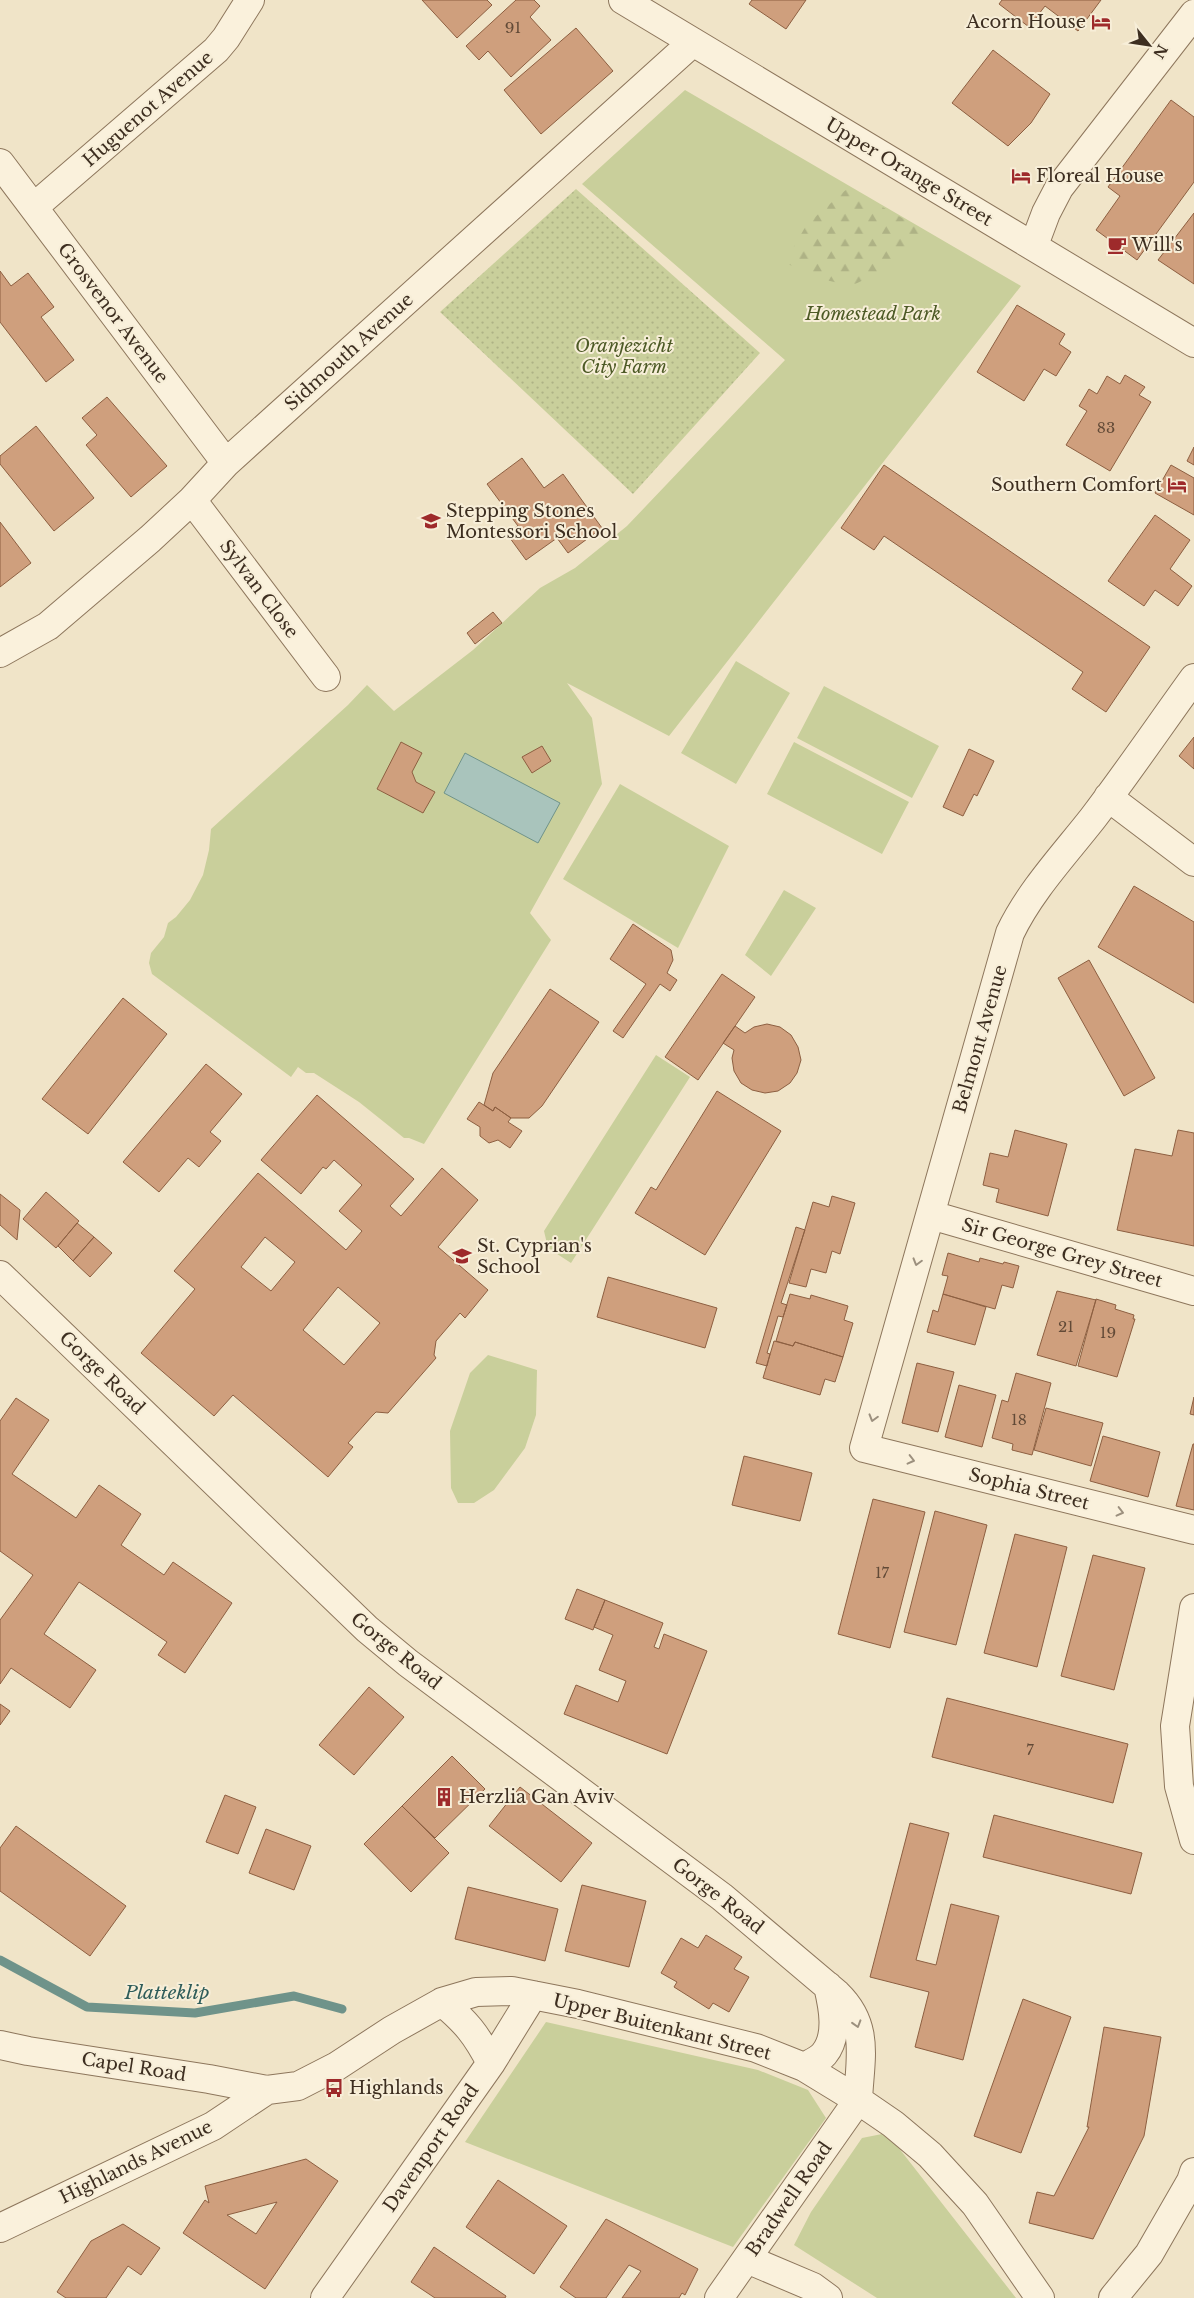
<svg xmlns="http://www.w3.org/2000/svg" width="1194" height="2298" font-family="'Libre Baskerville',serif">
	<style>
		.green { fill: #c9cf9b }
		.forest { fill: url(#forest-firs) }
		.garden { fill: url(#garden-dots) }
		.water { fill: #a9c4bc; stroke: #6f938a }
		.lines { fill: none; stroke-linecap: round; stroke-linejoin: round }
		.stream { stroke: #6f938a; stroke-width: 9 }
		.building { fill: #cf9f7d; stroke: #8d5f41; fill-rule: evenodd }
		.minor-casing { stroke: #8d765c; stroke-width: 30 }
		.minor { stroke: #faf1dc; stroke-width: 28 }
		.oneway { stroke: #9c907e }
		.labels { text-anchor: middle; stroke-width: 4; stroke-linejoin: round; paint-order: stroke }
		.number-label { font-size: 15px; fill: #624a37 }
		.poi-label { font-size: 18px; fill: #3d2e20; stroke: #f7eed8; text-anchor: start }
		.street-label { font-size: 18px; fill: #3d2e20; stroke: #f7eed8 }
		.park-label { font-size: 18px; font-style: italic; fill: #4d5a26; stroke: #f7eed8 }
		.water-label { font-size: 19px; font-style: italic; fill: #2f5d5a; stroke: #f7eed8 }
	</style>
	<defs>
		<pattern id="forest-firs" width="22" height="20" patternUnits="userSpaceOnUse" patternTransform="scale(1.25)"><rect width="22" height="20" fill="#c9cf9b"/><path d="M5 1l3.5 6h-7zM16 11l3.5 6h-7z" fill="#aeb285"/></pattern>
		<pattern id="garden-dots" width="8" height="8" patternUnits="userSpaceOnUse" patternTransform="scale(1.25)"><rect width="8" height="8" fill="#c9cf9b"/><path d="M2 2h.1M6 6h.1" fill="none" stroke="#aeb285" stroke-width="1.8" stroke-linecap="round"/></pattern>
	</defs>
	<rect width="100%" height="100%" fill="#f0e4c8"/>
	<path class="green" d="M 685,90 L 1021,286 L 669,736 L 567,683 L 592,718 L 602,784 L 530,913 L 551,940 L 424,1144 L 409,1138 L 404,1138 L 359,1102 L 314,1073 L 306,1073 L 298,1067 L 291,1077 L 152,974 L 149,963 L 151,953 L 164,937 L 168,923 L 176,917 L 190,900 L 203,875 L 209,850 L 211,829 L 348,705 L 367,685 L 394,711 L 473,650 L 540,588 L 575,568 L 627,526 L 785,360 L 582,184 Z
		M 736,661 L 790,693 L 736,784 L 681,753 Z
		M 824,686 L 939,746 L 912,798 L 797,738 Z
		M 794,742 L 909,802 L 882,854 L 767,794 Z
		M 620,784 L 729,846 L 678,948 L 563,879 Z
		M 784,890 L 816,908 L 771,976 L 745,955 Z
		M 656,1055 L 690,1077 L 571,1263 L 548,1248 L 544,1231 Z
		M 488,1355 L 537,1370 L 536,1415 L 525,1448 L 494,1490 L 474,1503 L 458,1503 L 451,1488 L 450,1431 L 470,1373 Z
		M 546,2022 L 758,2070 L 808,2090 L 826,2118 L 733,2247 L 465,2142 Z
		M 882,2134 L 898,2147 L 1016,2298 L 877,2298 L 794,2245 L 811,2212 L 862,2138 Z"/>
	<path class="forest" d="M 848,188 L 922,229 L 905,260 L 851,286 L 809,276 L 785,262 L 807,224 Z"/>
	<path class="garden" d="M 576,189 L 760,353 L 633,494 L 440,312 Z"/>
	<path class="water" d="M 465,753 L 560,803 L 538,843 L 444,793 Z"/>
	<g class="lines">
		<path class="stream" d="M 0,1960 L 87,2007 L 195,2013 L 294,1996 L 342,2009"/>
	</g>
	<path class="building" d="M 422,0 L 487,0 L 492,5 L 457,38 Z
		M 516,0 L 534,0 L 540,6 L 530,17 L 551,40 L 511,77 L 488,51 L 479,60 L 466,46 Z
		M 752,0 L 806,0 L 786,29 L 749,4 Z
		M 1002,0 L 1101,0 L 1078,31 L 1045,6 L 1029,27 L 999,4 Z
		M 576,28 L 613,71 L 541,134 L 504,90 Z
		M 993,50 L 1050,94 L 1031,123 L 1008,146 L 952,103 Z
		M 1171,100 L 1194,117 L 1194,182 L 1137,260 L 1096,230 L 1120,196 L 1108,187 Z
		M 1194,213 L 1194,284 L 1158,260 Z
		M 0,271 L 11,286 L 28,273 L 54,307 L 41,317 L 74,360 L 46,382 L 0,322 Z
		M 1017,305 L 1065,334 L 1059,344 L 1071,352 L 1056,376 L 1044,369 L 1024,401 L 977,372 Z
		M 1125,375 L 1145,387 L 1139,395 L 1151,402 L 1110,471 L 1066,445 L 1087,411 L 1079,406 L 1089,389 L 1097,394 L 1107,376 L 1120,384 Z
		M 107,397 L 167,466 L 131,497 L 86,445 L 97,435 L 82,418 Z
		M 36,426 L 94,498 L 54,531 L 0,464 L 0,456 Z
		M 1194,447 L 1194,465 L 1187,461 Z
		M 522,458 L 544,488 L 563,474 L 602,528 L 568,553 L 557,538 L 526,560 L 507,534 L 518,526 L 487,484 Z
		M 884,465 L 1150,647 L 1106,712 L 1072,689 L 1083,672 L 884,536 L 874,550 L 841,528 Z
		M 1171,465 L 1194,478 L 1194,515 L 1155,493 Z
		M 1155,515 L 1190,540 L 1170,569 L 1192,586 L 1178,606 L 1155,590 L 1144,606 L 1108,581 Z
		M 0,522 L 31,563 L 0,587 Z
		M 493,612 L 502,623 L 475,644 L 467,633 Z
		M 1194,737 L 1194,769 L 1179,756 Z
		M 401,742 L 422,753 L 412,772 L 416,782 L 435,792 L 423,813 L 377,789 Z
		M 542,746 L 551,761 L 532,773 L 522,757 Z
		M 969,749 L 994,761 L 977,796 L 974,794 L 963,816 L 943,807 Z
		M 1134,886 L 1194,922 L 1194,1003 L 1098,947 Z
		M 633,924 L 671,950 L 673,960 L 667,973 L 677,980 L 670,991 L 660,984 L 623,1038 L 613,1031 L 646,984 L 610,959 Z
		M 1089,960 L 1155,1078 L 1124,1096 L 1058,978 Z
		M 722,974 L 755,997 L 698,1080 L 665,1057 Z
		M 550,989 L 599,1022 L 542,1106 L 529,1118 L 511,1118 L 495,1107 L 493,1111 L 484,1105 L 493,1073 Z
		M 123,998 L 167,1034 L 88,1134 L 42,1099 Z
		M 767,1024 L 780,1027 L 791,1035 L 798,1047 L 801,1060 L 797,1073 L 790,1083 L 778,1091 L 765,1093 L 752,1090 L 741,1083 L 734,1071 L 732,1058 L 734,1050 L 723,1043 L 735,1026 L 745,1033 L 754,1027 Z
		M 206,1064 L 242,1094 L 210,1132 L 221,1141 L 199,1167 L 188,1158 L 159,1192 L 123,1162 Z
		M 717,1091 L 781,1131 L 705,1255 L 635,1213 L 651,1187 L 656,1190 Z
		M 317,1095 L 414,1179 L 390,1206 L 401,1216 L 442,1168 L 478,1200 L 438,1247 L 488,1290 L 465,1318 L 460,1313 L 436,1341 L 434,1355 L 436,1358 L 388,1413 L 376,1412 L 372,1416 L 348,1443 L 353,1447 L 328,1477 L 233,1395 L 214,1416 L 141,1353 L 195,1289 L 174,1271 L 258,1173 L 346,1250 L 362,1231 L 339,1211 L 362,1185 L 334,1160 L 326,1169 L 323,1167 L 301,1194 L 261,1160 ZM 265,1237 L 295,1262 L 271,1291 L 241,1267 ZM 338,1287 L 380,1323 L 344,1365 L 303,1330 Z
		M 479,1102 L 493,1111 L 495,1107 L 511,1118 L 508,1122 L 522,1131 L 510,1148 L 498,1140 L 489,1143 L 480,1136 L 480,1127 L 467,1119 Z
		M 1015,1130 L 1067,1144 L 1048,1216 L 996,1202 L 999,1189 L 983,1185 L 990,1153 L 1008,1157 Z
		M 1178,1130 L 1194,1133 L 1194,1246 L 1117,1230 L 1135,1149 L 1172,1156 Z
		M 46,1192 L 79,1221 L 56,1248 L 23,1219 Z
		M 0,1194 L 20,1210 L 17,1240 L 0,1225 Z
		M 832,1196 L 855,1203 L 840,1254 L 832,1251 L 826,1273 L 811,1269 L 806,1287 L 789,1283 L 813,1202 L 829,1207 Z
		M 77,1223 L 94,1237 L 73,1261 L 58,1246 Z
		M 796,1227 L 805,1230 L 781,1303 L 787,1305 L 783,1317 L 778,1316 L 767,1353 L 770,1354 L 767,1366 L 756,1363 Z
		M 94,1237 L 112,1253 L 90,1277 L 73,1261 Z
		M 948,1253 L 979,1262 L 980,1258 L 1003,1264 L 1004,1262 L 1019,1266 L 1013,1288 L 1002,1285 L 995,1309 L 943,1294 L 948,1276 L 942,1275 Z
		M 608,1277 L 717,1308 L 705,1348 L 597,1317 Z
		M 1057,1291 L 1096,1300 L 1076,1366 L 1037,1355 Z
		M 790,1294 L 810,1299 L 811,1295 L 848,1306 L 844,1320 L 853,1323 L 843,1357 L 795,1342 L 793,1346 L 776,1341 Z
		M 943,1294 L 986,1307 L 975,1345 L 927,1332 L 933,1310 L 938,1312 Z
		M 1096,1299 L 1116,1305 L 1115,1309 L 1134,1315 L 1133,1319 L 1135,1319 L 1117,1377 L 1078,1366 Z
		M 774,1341 L 793,1346 L 795,1342 L 843,1357 L 835,1382 L 825,1379 L 820,1395 L 763,1378 Z
		M 917,1363 L 954,1372 L 938,1432 L 902,1423 Z
		M 1016,1373 L 1051,1383 L 1032,1455 L 1012,1450 L 1013,1444 L 992,1438 L 1002,1400 L 1008,1402 Z
		M 959,1385 L 996,1395 L 982,1447 L 945,1437 Z
		M 1194,1397 L 1194,1415 L 1190,1414 Z
		M 16,1398 L 49,1420 L 12,1474 L 76,1518 L 99,1485 L 141,1514 L 121,1545 L 164,1575 L 173,1562 L 232,1603 L 185,1673 L 158,1655 L 167,1642 L 79,1582 L 44,1634 L 96,1670 L 70,1708 L 11,1668 L 0,1684 L 0,1620 L 33,1575 L 0,1551 L 0,1421 Z
		M 1046,1408 L 1103,1423 L 1091,1466 L 1034,1450 Z
		M 1103,1436 L 1160,1452 L 1148,1497 L 1090,1481 Z
		M 1193,1444 L 1194,1444 L 1194,1510 L 1176,1506 Z
		M 744,1456 L 812,1473 L 800,1521 L 732,1505 Z
		M 873,1499 L 925,1512 L 890,1648 L 838,1634 Z
		M 935,1511 L 987,1525 L 956,1645 L 904,1632 Z
		M 1015,1534 L 1067,1547 L 1037,1667 L 984,1653 Z
		M 1093,1555 L 1145,1568 L 1114,1690 L 1061,1676 Z
		M 577,1589 L 605,1600 L 593,1630 L 565,1619 Z
		M 605,1600 L 663,1623 L 654,1647 L 659,1649 L 664,1634 L 707,1651 L 667,1754 L 564,1714 L 576,1685 L 618,1702 L 626,1681 L 599,1670 L 613,1635 L 594,1627 Z
		M 369,1687 L 404,1717 L 354,1775 L 319,1745 Z
		M 947,1698 L 1128,1744 L 1113,1803 L 932,1757 Z
		M 0,1704 L 10,1711 L 0,1725 Z
		M 452,1756 L 485,1789 L 435,1838 L 402,1806 Z
		M 520,1787 L 592,1843 L 561,1882 L 489,1826 Z
		M 225,1795 L 256,1807 L 238,1854 L 206,1842 Z
		M 402,1806 L 449,1853 L 411,1892 L 364,1844 Z
		M 994,1815 L 1142,1853 L 1131,1894 L 983,1857 Z
		M 910,1823 L 949,1833 L 916,1960 L 936,1965 L 951,1904 L 999,1916 L 963,2060 L 915,2047 L 929,1992 L 870,1977 Z
		M 16,1826 L 126,1906 L 90,1956 L 0,1891 L 0,1848 Z
		M 266,1829 L 311,1846 L 294,1890 L 249,1873 Z
		M 582,1885 L 646,1901 L 629,1967 L 565,1951 Z
		M 468,1887 L 558,1909 L 545,1961 L 455,1939 Z
		M 706,1935 L 742,1957 L 734,1969 L 749,1977 L 729,2012 L 713,2003 L 709,2009 L 674,1987 L 677,1982 L 661,1973 L 681,1938 L 698,1948 Z
		M 1023,1999 L 1071,2017 L 1021,2153 L 974,2136 Z
		M 1104,2027 L 1161,2037 L 1144,2136 L 1093,2239 L 1029,2223 L 1037,2192 L 1054,2196 L 1089,2127 L 1087,2127 Z
		M 306,2159 L 338,2181 L 265,2289 L 183,2233 L 205,2200 L 209,2203 L 205,2186 ZM 277,2202 L 256,2234 L 227,2215 Z
		M 498,2180 L 567,2226 L 534,2274 L 466,2227 Z
		M 606,2219 L 698,2269 L 685,2295 L 682,2293 L 679,2298 L 622,2298 L 641,2271 L 629,2265 L 606,2298 L 576,2298 L 560,2287 Z
		M 123,2224 L 160,2248 L 141,2275 L 128,2266 L 106,2298 L 66,2298 L 57,2292 L 91,2241 Z
		M 434,2247 L 506,2296 L 505,2298 L 435,2298 L 411,2282 Z"/>
	<g class="lines">
		<g class="minor-casing">
			<path id="minor" d="M 623,0 L 1194,343
				M 0,163 L 226,463
				M 34,207 L 216,50 L 226,38 L 250,0
				M 1034,245 L 1046,213 L 1059,188 L 1194,14
				M 192,500 L 326,677
				M 0,653 L 48,626 L 150,539 L 192,500 L 226,463 L 693,42
				M 1194,678 C 1160,725 1128,772 1093,818 C 1064,855 1030,891 1010,933 L 864,1448 L 1194,1530
				M 1108,797 L 1194,862
				M 931,1215 L 1194,1291
				M 0,1275 L 367,1629 L 408,1663 L 722,1897 L 837,1994 C 870,2026 860,2058 858,2100
				M 1194,1608 L 1175,1726 L 1179,1786 L 1194,1840
				M 442,2002 C 466,2022 476,2034 491,2063
				M 0,2045 L 28,2051 L 209,2079 L 267,2090 L 298,2086 L 337,2066 L 392,2030 L 442,2002 L 476,1992 L 512,1991 L 578,2004 L 756,2048 L 804,2067 L 858,2100 L 893,2124 L 930,2155 L 975,2204 L 1040,2298
				M 804,2067 C 811,2063 819,2060 824,2054 C 839,2036 833,2007 828,1986
				M 0,2228 L 213,2126 L 267,2090
				M 747,2259 L 813,2287 L 828,2298
				M 325,2298 L 491,2063 L 533,1995
				M 719,2298 L 858,2100
				M 1113,2298 L 1149,2254 L 1191,2181 L 1194,2172"/>
		</g>
		<use href="#minor" class="minor"/>
	</g>
	<defs><path id="oneway-chevron" d="M-2-3.5L2.5 0L-2 3.5" fill="none" stroke-width="1.6" stroke-linecap="round" stroke-linejoin="round" transform="scale(1.25)"/></defs>
	<g class="oneway">
		<use href="#oneway-chevron" transform="translate(917 1262) rotate(106)"/>
		<use href="#oneway-chevron" transform="translate(873 1418) rotate(106)"/>
		<use href="#oneway-chevron" transform="translate(911 1460) rotate(14)"/>
		<use href="#oneway-chevron" transform="translate(1120 1512) rotate(14)"/>
		<use href="#oneway-chevron" transform="translate(857 2024) rotate(73)"/>
	</g>
	<defs>
		<g id="hotel-bare" transform="scale(1.5)"><path d="M-6-4.5h1.5V1H6V5H4.5V3h-9V5H-6ZM-4 0a1.8 1.8 0 1 1 3.6 0ZM.5 0V-2.5h3Q6-2.5 6 0Z" fill="#9e2a2b" stroke="#f7eed8" stroke-width="2.5" paint-order="stroke"/></g>
		<g id="cafe-bare" transform="scale(1.5)"><path d="M-5.5-4.5H6V0H3Q3 3.5 0 3.5H-2.5Q-5.5 3.5-5.5 0ZM3-3.2v2h1.7v-2ZM-6 4.5H4V6H-6Z" fill="#9e2a2b" stroke="#f7eed8" stroke-width="2.5" paint-order="stroke"/></g>
		<g id="school-bare" transform="scale(1.5)"><path d="M0-5L7-2L0 1L-7-2ZM-4 1L0 2.5L4 1V4Q0 6-4 4Z" fill="#9e2a2b" stroke="#f7eed8" stroke-width="2.5" paint-order="stroke"/></g>
		<g id="building-bare" transform="scale(1.5)"><path d="M-4-6H4V6H1V3H-1V6H-4ZM-2.5-4.3h1.7v1.8h-1.7ZM.8-4.3h1.7v1.8H.8ZM-2.5-1h1.7V.8h-1.7ZM.8-1h1.7V.8H.8Z" fill="#9e2a2b" stroke="#f7eed8" stroke-width="2.5" paint-order="stroke"/></g>
		<g id="bus-bare" transform="scale(1.5)"><path d="M-5-6H5V4H4V6H2V4H-2V6H-4V4H-5ZM-3.5-4V0h7V-4ZM-3.5 1.2v1.5H-2V1.2ZM2 1.2v1.5H3.5V1.2Z" fill="#9e2a2b" stroke="#f7eed8" stroke-width="2.5" paint-order="stroke"/></g>
	</defs>
	<g fill-rule="evenodd">
		<use href="#hotel-bare" x="1101" y="22"/>
		<use href="#hotel-bare" x="1021" y="176"/>
		<use href="#cafe-bare" x="1117" y="245"/>
		<use href="#hotel-bare" x="1177" y="485"/>
		<use href="#school-bare" x="431" y="521"/>
		<use href="#school-bare" x="462" y="1256"/>
		<use href="#building-bare" x="444" y="1797"/>
		<use href="#bus-bare" x="334" y="2088"/>
	</g>
	<g class="labels">
		<g class="number-label">
			<text x="513" y="33">91</text>
			<text x="1106" y="433">83</text>
			<text x="1066" y="1332">21</text>
			<text x="1108" y="1338">19</text>
			<text x="1019" y="1425">18</text>
			<text x="882" y="1578">17</text>
			<text x="1030" y="1755">7</text>
		</g>
		<g class="poi-label">
			<text x="1086" y="28" text-anchor="end">Acorn House</text>
			<text x="1036" y="182">Floreal House</text>
			<text x="1132" y="251">Will's</text>
			<text x="1162" y="491" text-anchor="end">Southern Comfort</text>
			<text x="446" y="517">Stepping Stones<tspan x="446" dy="21">Montessori School</tspan></text>
			<text x="477" y="1252">St. Cyprian's<tspan x="477" dy="21">School</tspan></text>
			<text x="459" y="1803">Herzlia Gan Aviv</text>
			<text x="349" y="2094">Highlands</text>
		</g>
		<g class="street-label">
			<text transform="translate(148 109) rotate(-41)" y="6">Huguenot Avenue</text>
			<text transform="translate(909 172) rotate(31)" y="6">Upper Orange Street</text>
			<text transform="translate(113 313) rotate(53)" y="6">Grosvenor Avenue</text>
			<text transform="translate(349 352) rotate(-42)" y="6">Sidmouth Avenue</text>
			<text transform="translate(259 589) rotate(53)" y="6">Sylvan Close</text>
			<text transform="translate(980 1039) rotate(-74)" y="6">Belmont Avenue</text>
			<text transform="translate(1062 1253) rotate(16)" y="6">Sir George Grey Street</text>
			<text transform="translate(102 1373) rotate(44)" y="6">Gorge Road</text>
			<text transform="translate(1029 1489) rotate(14)" y="6">Sophia Street</text>
			<text transform="translate(396 1651) rotate(39)" y="6">Gorge Road</text>
			<text transform="translate(718 1896) rotate(38)" y="6">Gorge Road</text>
			<text transform="translate(662 2027) rotate(14)" y="6">Upper Buitenkant Street</text>
			<text transform="translate(134 2067) rotate(9)" y="6">Capel Road</text>
			<text transform="translate(431 2148) rotate(-55)" y="6">Davenport Road</text>
			<text transform="translate(136 2162) rotate(-26)" y="6">Highlands Avenue</text>
			<text transform="translate(789 2199) rotate(-55)" y="6">Bradwell Road</text>
		</g>
		<g class="park-label">
			<text x="873" y="320">Homestead Park</text>
			<text x="624" y="352">Oranjezicht<tspan x="624" dy="21">City Farm</tspan></text>
		</g>
		<g class="water-label">
			<text x="167" y="1999">Platteklip</text>
		</g>
	</g>
	<g transform="translate(1149 45) rotate(120)" stroke="#f7eed8" stroke-width="4" paint-order="stroke">
	<path d="M0-4L9 19L0 12L-9 19Z" fill="#3d2e20"/>
	<text y="-8" font-size="14" font-weight="bold" text-anchor="middle" fill="#3d2e20">N</text>
	</g>
</svg>
